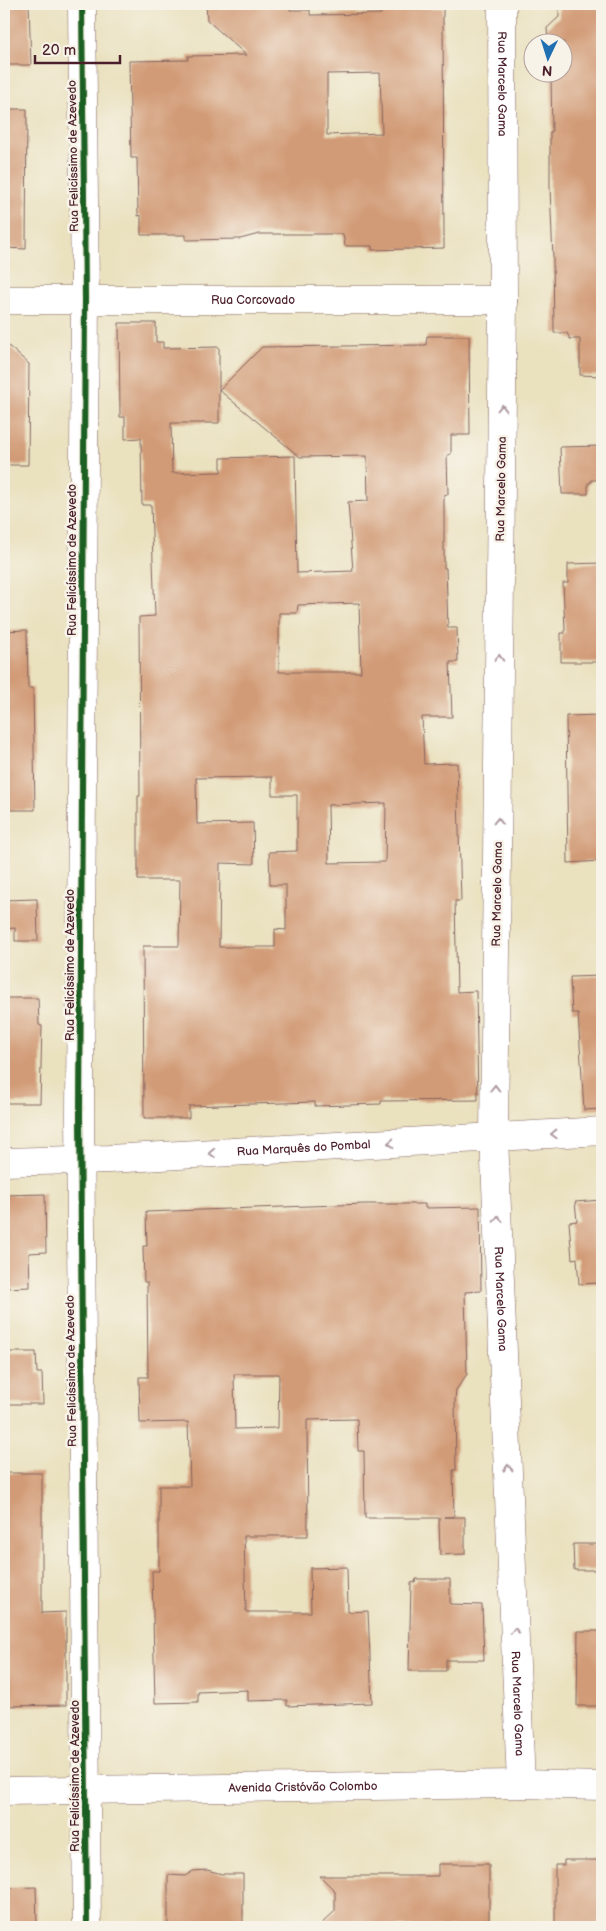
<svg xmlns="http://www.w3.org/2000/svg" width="606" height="1931" font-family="'Balsamiq Sans',sans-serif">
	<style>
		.building { fill: #d29b77; fill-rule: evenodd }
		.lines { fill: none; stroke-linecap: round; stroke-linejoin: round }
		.minor-casing { stroke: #82635f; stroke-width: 29 }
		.major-casing { stroke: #82635f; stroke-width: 29 }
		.minor { stroke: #fff; stroke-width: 28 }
		.major { stroke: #fff; stroke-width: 28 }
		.cycleway-casing { stroke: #f7f3e8; stroke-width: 9 }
		.cycleway { stroke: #1b5e20; stroke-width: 6 }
		.oneway { stroke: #ae9aa0 }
		.labels { text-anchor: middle; stroke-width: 5; stroke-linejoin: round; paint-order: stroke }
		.street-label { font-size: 12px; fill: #4a1f2b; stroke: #f7f3e8 }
	</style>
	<rect width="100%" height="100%" fill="#f7f3e8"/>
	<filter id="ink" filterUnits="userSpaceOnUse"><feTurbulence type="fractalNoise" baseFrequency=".02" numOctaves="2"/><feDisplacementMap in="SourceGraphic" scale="10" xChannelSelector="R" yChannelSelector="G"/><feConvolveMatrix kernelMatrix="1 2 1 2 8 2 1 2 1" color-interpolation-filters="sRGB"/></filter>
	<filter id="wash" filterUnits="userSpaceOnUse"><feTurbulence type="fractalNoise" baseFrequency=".0096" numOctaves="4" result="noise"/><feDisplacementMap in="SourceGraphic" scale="20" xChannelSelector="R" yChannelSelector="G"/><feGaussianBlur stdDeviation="1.12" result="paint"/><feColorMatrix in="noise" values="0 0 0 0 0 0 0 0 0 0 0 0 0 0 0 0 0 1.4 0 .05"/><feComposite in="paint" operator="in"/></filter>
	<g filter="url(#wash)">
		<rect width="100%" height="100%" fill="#eae1bf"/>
		<g id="blocks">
			<path class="building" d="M 4,4 L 29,4 L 31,65 L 4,65 Z
				M 206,4 L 290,4 L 290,10 L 310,10 L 310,15 L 381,14 L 381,8 L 443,8 L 444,248 L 372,250 L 372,246 L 345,246 L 343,234 L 259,234 L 240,239 L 186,240 L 186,235 L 141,235 L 141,215 L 138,216 L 137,158 L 131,158 L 129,61 L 188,60 L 188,56 L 246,55 L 207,20 ZM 380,73 L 382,133 L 327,135 L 327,74 Z
				M 559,4 L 602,4 L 602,376 L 580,375 L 580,339 L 570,339 L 567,333 L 554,333 L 553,259 L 550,188 L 550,132 L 552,132 L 551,77 L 549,72 L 564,72 L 564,42 L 548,42 L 547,28 L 559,17 Z
				M 4,109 L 27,109 L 26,249 L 4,248 Z
				M 119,323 L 156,323 L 156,342 L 163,342 L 163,348 L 219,347 L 219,390 L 262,347 L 426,345 L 427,336 L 469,336 L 470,435 L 451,435 L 451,454 L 447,455 L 448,494 L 444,495 L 444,568 L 446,568 L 448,628 L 457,628 L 458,662 L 450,662 L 452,717 L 422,717 L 424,764 L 457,763 L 461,901 L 455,901 L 457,992 L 476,991 L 478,1100 L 381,1101 L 381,1104 L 315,1106 L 315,1102 L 189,1106 L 189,1118 L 144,1118 L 143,946 L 179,946 L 180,880 L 138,880 L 138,796 L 140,796 L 139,617 L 155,616 L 151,505 L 142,505 L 141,438 L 125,439 L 125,417 L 120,417 ZM 219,390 L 300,457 L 367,456 L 368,501 L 348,502 L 353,571 L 297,573 L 295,456 L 221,458 L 221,472 L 172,473 L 171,423 L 219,423 ZM 359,603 L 361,672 L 279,672 L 279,613 L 297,613 L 298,605 ZM 272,777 L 272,795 L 297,795 L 297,851 L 269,852 L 270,885 L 286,885 L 286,930 L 275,929 L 275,947 L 219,947 L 220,863 L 254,864 L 253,823 L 197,824 L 196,778 ZM 386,803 L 385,862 L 329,863 L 328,805 Z
				M 4,342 L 29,364 L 28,465 L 4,465 Z
				M 602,446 L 602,480 L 591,480 L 591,483 L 588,483 L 588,494 L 562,494 L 560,447 Z
				M 602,563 L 602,662 L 561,662 L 561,633 L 565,633 L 565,630 L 563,583 L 568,583 L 568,564 Z
				M 27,630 L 28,688 L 33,688 L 35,810 L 4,810 L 4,631 Z
				M 602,715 L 602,861 L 568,863 L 566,716 Z
				M 37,899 L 38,941 L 15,941 L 15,928 L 4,929 L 4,900 Z
				M 602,976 L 602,1109 L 584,1110 L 578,1013 L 572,1013 L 570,977 Z
				M 4,998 L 38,998 L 39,1025 L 42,1026 L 40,1103 L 4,1103 Z
				M 45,1194 L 46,1252 L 29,1253 L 30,1287 L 4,1288 L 4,1195 Z
				M 602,1200 L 602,1283 L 579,1284 L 577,1258 L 572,1259 L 569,1222 L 577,1221 L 575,1202 Z
				M 365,1204 L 425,1204 L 425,1208 L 480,1207 L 481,1291 L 465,1292 L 467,1374 L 456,1390 L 455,1400 L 456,1470 L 453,1470 L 454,1517 L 444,1517 L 465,1517 L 465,1554 L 440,1555 L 439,1518 L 365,1518 L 364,1451 L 358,1451 L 357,1419 L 307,1420 L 308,1536 L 244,1536 L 246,1612 L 311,1612 L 310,1568 L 347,1567 L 348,1612 L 368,1611 L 372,1703 L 287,1706 L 287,1700 L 248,1701 L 248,1690 L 198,1692 L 198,1702 L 155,1703 L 152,1571 L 159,1571 L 159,1486 L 190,1486 L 188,1422 L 140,1423 L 139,1377 L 148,1377 L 147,1282 L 144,1282 L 143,1246 L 147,1246 L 146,1212 ZM 234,1374 L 279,1374 L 278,1428 L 235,1429 Z
				M 4,1352 L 36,1352 L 37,1373 L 42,1373 L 43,1404 L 4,1404 Z
				M 4,1473 L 42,1473 L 42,1613 L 66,1612 L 66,1705 L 4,1706 Z
				M 573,1544 L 602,1544 L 602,1570 L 574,1570 Z
				M 416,1579 L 450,1579 L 450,1604 L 482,1605 L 484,1660 L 446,1660 L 446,1671 L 409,1671 L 411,1583 L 415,1582 Z
				M 578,1631 L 602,1631 L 602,1706 L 577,1706 Z
				M 564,1860 L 602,1860 L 602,1927 L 555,1927 L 555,1865 L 564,1865 Z
				M 438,1864 L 489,1864 L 489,1927 L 318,1927 L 335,1911 L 335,1891 L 320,1876 L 438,1876 Z
				M 207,1870 L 222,1874 L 243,1874 L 243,1927 L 168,1927 L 168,1875 L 185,1876 L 193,1871 Z
				M 36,1887 L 37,1927 L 4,1927 L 4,1888 Z"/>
		</g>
	</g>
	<g filter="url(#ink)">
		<use href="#blocks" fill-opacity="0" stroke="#82635f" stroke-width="1"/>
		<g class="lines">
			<g class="minor-casing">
				<g id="minor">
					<path d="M 82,4 L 85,298 L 80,1115 L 87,1927"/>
					<path id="s1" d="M 502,4 L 503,300 L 494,1137 L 521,1784"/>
					<path id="s2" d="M 4,300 L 503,300"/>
					<path id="s3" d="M 4,1162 L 109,1159 L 602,1131"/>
				</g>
			</g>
			<g class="major-casing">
				<g id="major">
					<path id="s4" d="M 4,1791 L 521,1784 L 602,1786"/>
				</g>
			</g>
			<use href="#minor" class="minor"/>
			<use href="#major" class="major"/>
			<g class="cycleway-casing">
				<path id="cycleway" d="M 82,4 L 85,298 L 80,1115 L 87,1927"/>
			</g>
			<use href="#cycleway" class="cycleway"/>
		</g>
		<defs><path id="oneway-chevron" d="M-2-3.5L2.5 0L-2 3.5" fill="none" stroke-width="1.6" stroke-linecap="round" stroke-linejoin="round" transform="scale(1.25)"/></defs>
		<g class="oneway">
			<use href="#oneway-chevron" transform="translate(502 408) rotate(-89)"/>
			<use href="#oneway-chevron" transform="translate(499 658) rotate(-89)"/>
			<use href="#oneway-chevron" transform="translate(498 821) rotate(-89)"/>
			<use href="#oneway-chevron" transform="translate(495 1088) rotate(-89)"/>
			<use href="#oneway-chevron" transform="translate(554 1134) rotate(177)"/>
			<use href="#oneway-chevron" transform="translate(391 1143) rotate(177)"/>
			<use href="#oneway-chevron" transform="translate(212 1153) rotate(177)"/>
			<use href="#oneway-chevron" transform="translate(498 1219) rotate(-92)"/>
			<use href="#oneway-chevron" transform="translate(508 1468) rotate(-92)"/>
			<use href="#oneway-chevron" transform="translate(515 1631) rotate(-92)"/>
		</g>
	</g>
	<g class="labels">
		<g class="street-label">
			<text dy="4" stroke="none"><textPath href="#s1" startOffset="80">Rua Marcelo Gama</textPath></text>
			<text transform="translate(73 156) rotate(-91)" y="4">Rua Felicíssimo de Azevedo</text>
			<text dy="4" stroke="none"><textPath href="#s2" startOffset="249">Rua Corcovado</textPath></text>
			<text transform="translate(501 489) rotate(-89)" y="4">Rua Marcelo Gama</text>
			<text transform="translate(72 560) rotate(-90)" y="4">Rua Felicíssimo de Azevedo</text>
			<text transform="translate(497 894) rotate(-89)" y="4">Rua Marcelo Gama</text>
			<text transform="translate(70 965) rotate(-90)" y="4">Rua Felicíssimo de Azevedo</text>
			<text dy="4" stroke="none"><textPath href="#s3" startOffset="300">Rua Marquês do Pombal</textPath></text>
			<text dy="4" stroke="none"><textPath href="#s1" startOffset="1295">Rua Marcelo Gama</textPath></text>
			<text transform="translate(71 1371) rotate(-91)" y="4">Rua Felicíssimo de Azevedo</text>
			<text dy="4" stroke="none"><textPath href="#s1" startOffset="1700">Rua Marcelo Gama</textPath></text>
			<text transform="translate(75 1776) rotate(-90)" y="4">Rua Felicíssimo de Azevedo</text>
			<text dy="4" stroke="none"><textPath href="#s4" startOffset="299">Avenida Cristóvão Colombo</textPath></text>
		</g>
	</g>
	<rect width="606" height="1931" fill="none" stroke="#f7f3e8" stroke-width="20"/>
	<g transform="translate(548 58) rotate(184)"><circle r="24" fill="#f7f3e8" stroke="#b29e9c"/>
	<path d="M0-4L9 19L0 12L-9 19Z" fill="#1f6fb2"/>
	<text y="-8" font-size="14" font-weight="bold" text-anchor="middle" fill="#4a1f2b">N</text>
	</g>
	<path d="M35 55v8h85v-8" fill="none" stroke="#4a1f2b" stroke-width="2.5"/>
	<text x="42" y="55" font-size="15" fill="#4a1f2b" stroke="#f7f3e8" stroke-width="4" paint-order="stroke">20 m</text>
</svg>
